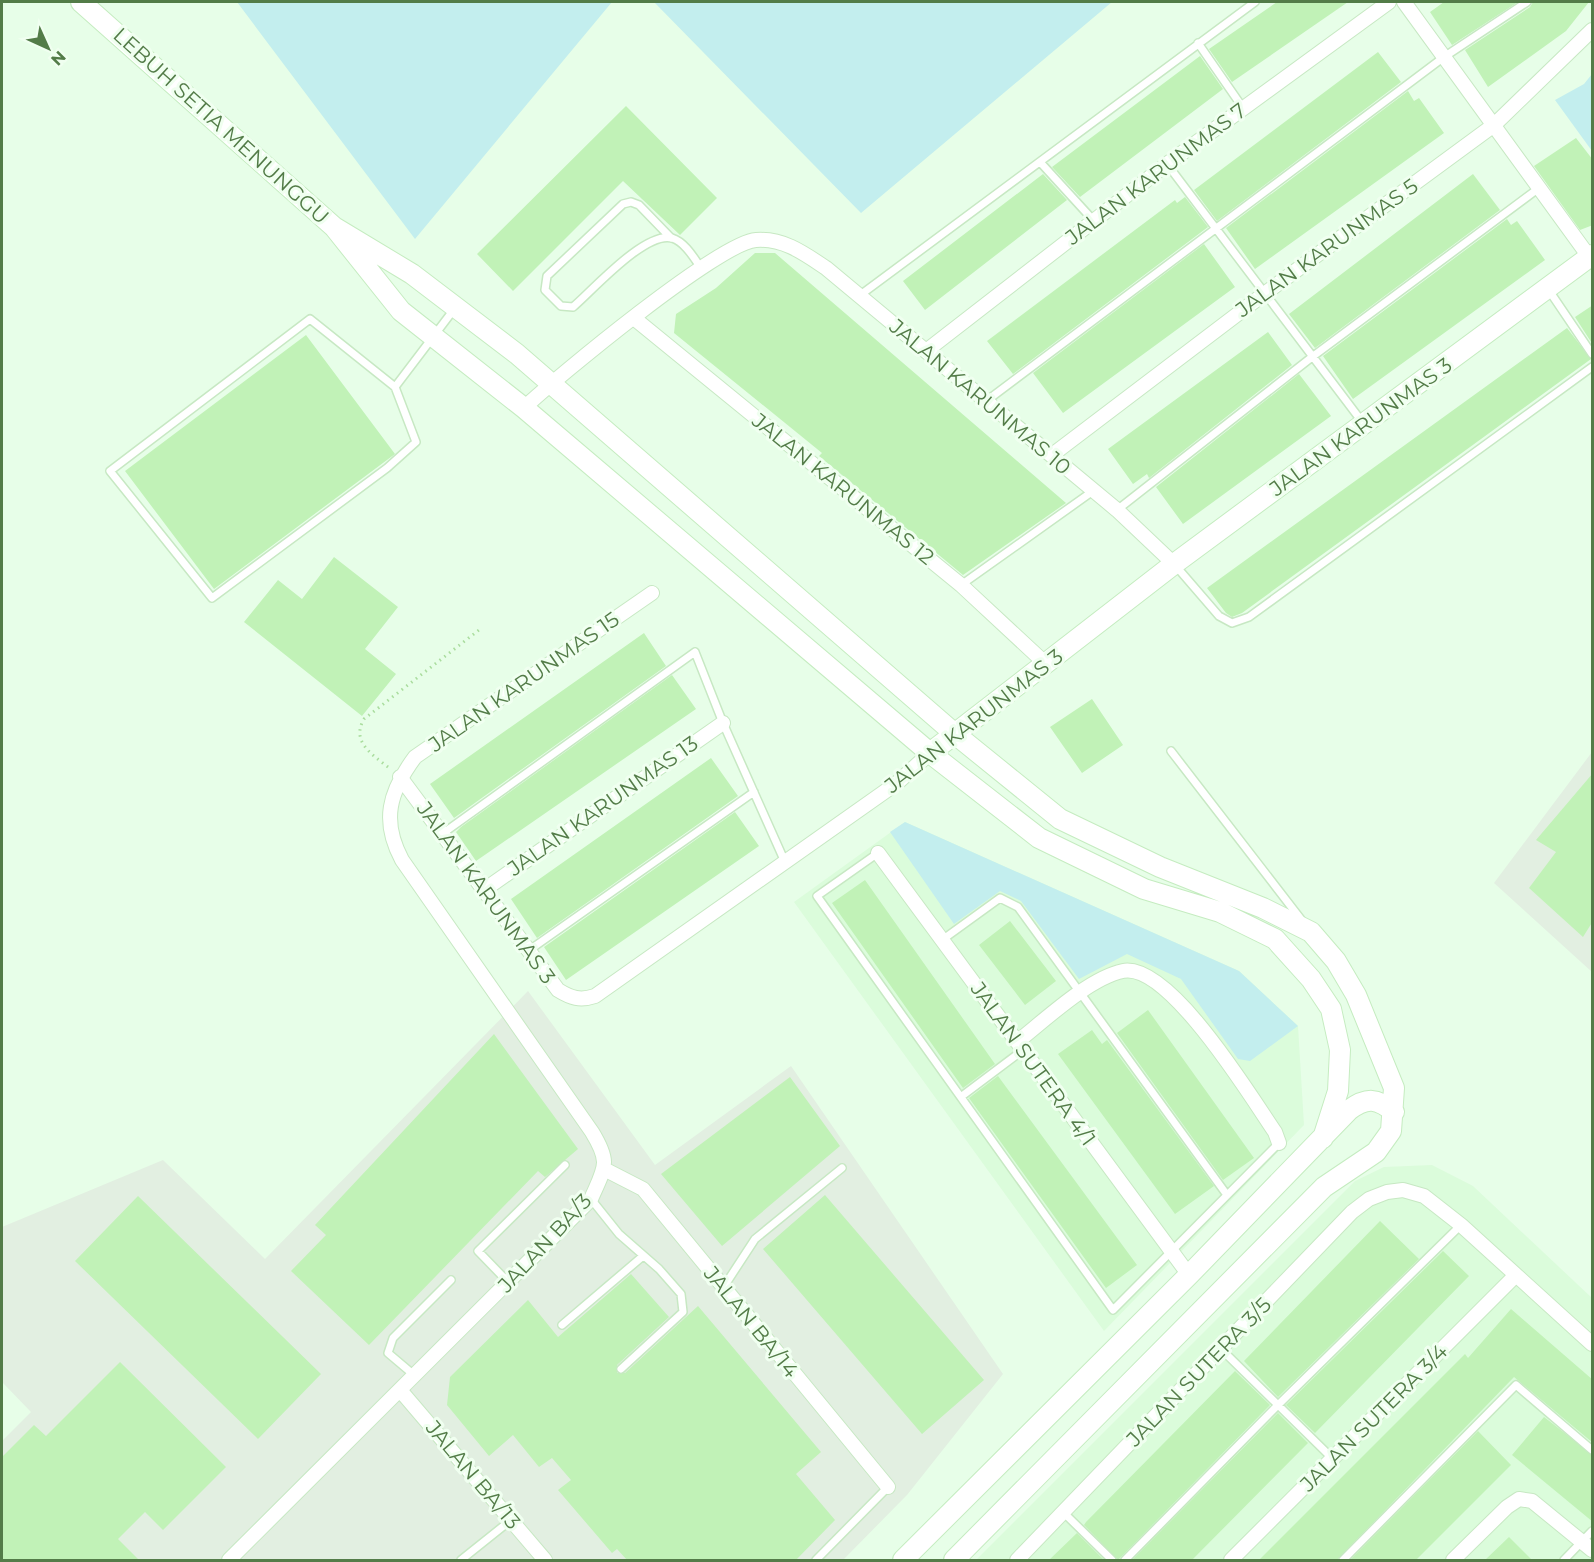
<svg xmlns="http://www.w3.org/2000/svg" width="1594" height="1562" font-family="Montserrat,sans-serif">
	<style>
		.residential { fill: #dbfcdb }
		.industrial { fill: #e2efe1 }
		.green { fill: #c3eeee }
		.building { fill: #c1f2b7 }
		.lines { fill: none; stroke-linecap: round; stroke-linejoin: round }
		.lane-casing { stroke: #c7e8c3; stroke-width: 10 }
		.street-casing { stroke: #c7e8c3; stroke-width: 16 }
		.secondary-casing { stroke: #c5ecc0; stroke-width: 22 }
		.path { stroke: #aadd9e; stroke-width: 3; stroke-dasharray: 1.5 4.5; stroke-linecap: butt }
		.lane { stroke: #fff; stroke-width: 7 }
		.street { stroke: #fff; stroke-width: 14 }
		.secondary { stroke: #fff; stroke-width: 20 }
		.labels { text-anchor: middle; stroke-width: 6; stroke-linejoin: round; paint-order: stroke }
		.street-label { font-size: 21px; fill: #537c48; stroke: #f0fff0 }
	</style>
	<rect width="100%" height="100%" fill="#e7fee8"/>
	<path class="residential" d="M 905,822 L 1239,971 L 1298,1026 L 1304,1125 L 1104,1331 L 794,902 Z
		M 1432,1165 L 1473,1186 L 1592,1298 L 1592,1560 L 976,1560 L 1355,1181 L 1384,1167 Z"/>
	<path class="industrial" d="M 1592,752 L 1592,972 L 1494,883 Z
		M 528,991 L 655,1165 L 791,1066 L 1003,1374 L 907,1495 L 843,1560 L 2,1560 L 2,1441 L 31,1412 L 2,1382 L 2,1227 L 163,1160 L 265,1259 Z"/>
	<path class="green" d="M 237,2 L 612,2 L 415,239 Z
		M 654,2 L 1112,2 L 861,213 Z
		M 1592,74 L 1592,151 L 1555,100 L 1584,84 Z
		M 905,822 L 1239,971 L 1298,1026 L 1250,1061 L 1238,1059 L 1181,979 L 1127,954 L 1079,979 L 1021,901 L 1000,891 L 954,924 L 890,832 Z"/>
	<path class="building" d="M 1277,2 L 1348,2 L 1232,82 L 1209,49 Z
		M 1444,2 L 1518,2 L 1452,45 L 1430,12 Z
		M 1533,2 L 1589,2 L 1566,31 L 1488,87 L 1465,50 L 1530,7 Z
		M 1378,52 L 1401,82 L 1217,221 L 1194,190 Z
		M 1200,56 L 1223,89 L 1080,197 L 1052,167 Z
		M 1408,91 L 1414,101 L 1419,98 L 1444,133 L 1255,269 L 1226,228 Z
		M 626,106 L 717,198 L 680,235 L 623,181 L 513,291 L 477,254 Z
		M 1576,138 L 1593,160 L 1593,225 L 1580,230 L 1534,166 Z
		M 1043,174 L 1067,200 L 925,310 L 903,281 Z
		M 1473,174 L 1500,210 L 1315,348 L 1289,314 Z
		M 1185,197 L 1208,227 L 1013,374 L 987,341 L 1175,200 L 1177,203 Z
		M 1507,219 L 1511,225 L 1517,221 L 1545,260 L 1353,399 L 1323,356 Z
		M 1204,244 L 1235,287 L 1063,413 L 1033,373 Z
		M 755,253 L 775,253 L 1066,503 L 963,575 L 819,456 L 822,453 L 674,333 L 676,314 L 716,288 Z
		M 1593,305 L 1593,345 L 1575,317 Z
		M 1567,328 L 1591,359 L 1242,613 L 1232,617 L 1226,613 L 1207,588 Z
		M 1268,332 L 1292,365 L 1149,478 L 1147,474 L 1133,484 L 1108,449 Z
		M 306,335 L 395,454 L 214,589 L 125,471 Z
		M 1299,374 L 1331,416 L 1183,524 L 1156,487 Z
		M 334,557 L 398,607 L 365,649 L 396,674 L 362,716 L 244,622 L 278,580 L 302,599 Z
		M 644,633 L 666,666 L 454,818 L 430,784 Z
		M 672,675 L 696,709 L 476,861 L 456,832 L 461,827 Z
		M 1092,699 L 1123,745 L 1082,773 L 1050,727 Z
		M 711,758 L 738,796 L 537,938 L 511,899 Z
		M 1593,773 L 1593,921 L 1583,937 L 1529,888 L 1556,852 L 1536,840 Z
		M 735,812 L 759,846 L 566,980 L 544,947 Z
		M 865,880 L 995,1064 L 963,1088 L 832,903 Z
		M 1010,921 L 1056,981 L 1025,1005 L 979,945 Z
		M 1148,1010 L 1254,1158 L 1223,1180 L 1117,1033 Z
		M 1092,1030 L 1102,1044 L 1107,1040 L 1214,1186 L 1175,1214 L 1058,1054 Z
		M 494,1034 L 578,1149 L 545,1177 L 538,1171 L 369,1345 L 291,1271 L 326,1235 L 315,1225 Z
		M 998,1076 L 1137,1265 L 1106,1288 L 969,1098 Z
		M 790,1077 L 840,1146 L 722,1246 L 661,1174 Z
		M 825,1195 L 984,1380 L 922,1434 L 763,1249 Z
		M 138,1196 L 321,1374 L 258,1439 L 75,1261 Z
		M 1380,1221 L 1419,1259 L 1278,1397 L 1244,1361 Z
		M 1443,1251 L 1469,1276 L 1315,1433 L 1286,1405 Z
		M 631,1274 L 669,1317 L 617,1365 L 617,1373 L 625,1373 L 698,1306 L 821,1452 L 796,1474 L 835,1520 L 796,1560 L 627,1560 L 617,1549 L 612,1553 L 558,1490 L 571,1480 L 552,1458 L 539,1467 L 513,1435 L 489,1456 L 447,1405 L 450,1377 L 528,1300 L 558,1337 Z
		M 1511,1309 L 1593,1380 L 1593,1443 L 1514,1377 L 1337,1560 L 1259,1560 L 1465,1354 L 1468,1358 Z
		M 120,1362 L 226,1467 L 163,1530 L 145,1512 L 118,1539 L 139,1560 L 2,1560 L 2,1457 L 34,1425 L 46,1436 Z
		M 1235,1371 L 1270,1405 L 1118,1560 L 1084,1525 L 1086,1522 Z
		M 1278,1413 L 1308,1443 L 1192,1560 L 1132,1560 Z
		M 1544,1417 L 1593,1455 L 1593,1522 L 1512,1455 Z
		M 1478,1431 L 1511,1465 L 1416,1560 L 1350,1560 Z
		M 1077,1533 L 1104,1560 L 1049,1560 Z
		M 1509,1537 L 1532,1560 L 1485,1560 Z"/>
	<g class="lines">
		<g class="lane-casing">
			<path id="lane" d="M 1198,43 L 1243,108
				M 1040,162 L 1094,221
				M 1167,164 L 1363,423
				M 671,238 L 639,205 L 631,202 L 623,204 L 547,276 L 545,290 L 561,306 L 573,307 C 593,290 645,231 672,238 C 685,242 694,258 701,268
				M 1548,289 L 1592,354
				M 859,296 L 1255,2
				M 310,319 L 395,387 L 416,442 L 387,468 L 212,598 L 110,471 Z
				M 395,387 L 455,308
				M 985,402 L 1444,57 L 1527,2
				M 1117,510 L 1312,357 L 1539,188
				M 1175,565 L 1219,616 L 1232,623 L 1249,617 L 1592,367
				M 961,585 L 1093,491
				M 1171,751 L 1303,922
				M 442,834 L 695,652 L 723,723 L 785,862
				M 878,853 L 817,896 L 1113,1310 L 1279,1143
				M 942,940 L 1000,898 L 1018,907 L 1227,1195
				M 528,951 L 754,792
				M 962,1096 L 1023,1050
				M 591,1199 L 619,1234 L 659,1269 L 681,1294 L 683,1312 L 621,1369
				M 508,1282 L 478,1251 L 565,1165
				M 723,1288 L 755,1239 L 842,1168
				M 562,1325 L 643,1256
				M 1220,1348 L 1333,1459
				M 414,1375 L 388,1353 L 393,1338 L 451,1280
				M 1064,1513 L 1112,1560
				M 461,1560 L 511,1520
				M 816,1560 L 888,1487
				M 1125,1560 L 1278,1405 L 1461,1225
				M 1343,1560 L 1516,1385 L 1592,1450
				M 1564,1560 L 1592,1531"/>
		</g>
		<g class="street-casing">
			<path id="street" d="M 1404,2 L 1590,258
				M 635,319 L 961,585 L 1046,664
				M 926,351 L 1167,164 L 1389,2
				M 524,408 C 557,377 720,242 756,240 C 784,238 805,254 826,268 L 1117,510 L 1174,564
				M 1052,455 L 1264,294 L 1494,125 L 1592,30
				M 400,777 L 558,990 C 571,998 580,1001 595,996 L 897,783 L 930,753
				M 878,853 L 1189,1275
				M 484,890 L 723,723
				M 1017,1042 C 1045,1020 1089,978 1123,971 C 1169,962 1251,1097 1275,1132 L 1279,1143
				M 604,1169 L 643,1189 L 888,1487
				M 400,1390 L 545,1560
				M 229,1560 L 591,1199 C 605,1167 611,1163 592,1132 L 402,860 C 381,821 389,792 415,757 L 652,593
				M 1017,1560 L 1352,1212 L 1369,1199 L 1387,1192 L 1403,1190 L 1424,1196 L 1461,1225 L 1592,1344
				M 1231,1560 L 1516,1275
				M 1453,1560 L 1507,1507 L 1519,1499 L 1532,1501 L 1592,1550"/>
		</g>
		<g class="secondary-casing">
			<path id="secondary" d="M 81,2 L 334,227 L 401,311 L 524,408 L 930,753 L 1039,838 L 1144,889 L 1220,912 L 1275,939 L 1311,979 L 1331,1009 L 1340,1050 L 1338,1091 L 1323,1138
				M 334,227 L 412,274 L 517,354 L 955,734 L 1060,819 L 1160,867 L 1263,908 L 1311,932 L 1336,961 L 1356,995 L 1394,1088 L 1391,1131 L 1376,1152 L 1324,1187 L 954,1560
				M 930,753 L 1174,564 L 1592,255
				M 903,1560 L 1189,1275 L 1349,1110 C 1367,1097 1377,1098 1394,1112"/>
		</g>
		<path class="path" d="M 388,767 C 371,754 351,741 364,719 L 479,630"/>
		<use href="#lane" class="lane"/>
		<use href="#street" class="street"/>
		<use href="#secondary" class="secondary"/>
	</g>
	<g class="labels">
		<g class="street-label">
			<text transform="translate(221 126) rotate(42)" y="7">LEBUH SETIA MENUNGGU</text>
			<text transform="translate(1156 174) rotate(-37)" y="7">JALAN KARUNMAS 7</text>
			<text transform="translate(1327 248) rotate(-36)" y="7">JALAN KARUNMAS 5</text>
			<text transform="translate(980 397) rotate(40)" y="7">JALAN KARUNMAS 10</text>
			<text transform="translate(1361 427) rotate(-36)" y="7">JALAN KARUNMAS 3</text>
			<text transform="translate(843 489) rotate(39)" y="7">JALAN KARUNMAS 12</text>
			<text transform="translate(524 682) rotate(-35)" y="7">JALAN KARUNMAS 15</text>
			<text transform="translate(974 721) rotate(-38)" y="7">JALAN KARUNMAS 3</text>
			<text transform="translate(603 806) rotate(-35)" y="7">JALAN KARUNMAS 13</text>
			<text transform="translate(486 893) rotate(54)" y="7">JALAN KARUNMAS 3</text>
			<text transform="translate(1033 1064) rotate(54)" y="7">JALAN SUTERA 4/1</text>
			<text transform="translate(545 1243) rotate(-47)" y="7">JALAN BA/3</text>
			<text transform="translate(751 1322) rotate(51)" y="7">JALAN BA/14</text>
			<text transform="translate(1199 1372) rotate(-46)" y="7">JALAN SUTERA 3/5</text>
			<text transform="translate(1374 1418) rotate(-45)" y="7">JALAN SUTERA 3/4</text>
			<text transform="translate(473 1475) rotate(50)" y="7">JALAN BA/13</text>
		</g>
	</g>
	<rect width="1594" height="1562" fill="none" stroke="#537c48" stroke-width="6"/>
	<g transform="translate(48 48) rotate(135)" stroke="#f0fff0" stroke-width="4.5" paint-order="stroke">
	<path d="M0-4.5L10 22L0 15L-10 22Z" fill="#537c48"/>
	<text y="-9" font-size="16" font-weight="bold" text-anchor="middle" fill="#537c48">N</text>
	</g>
</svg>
